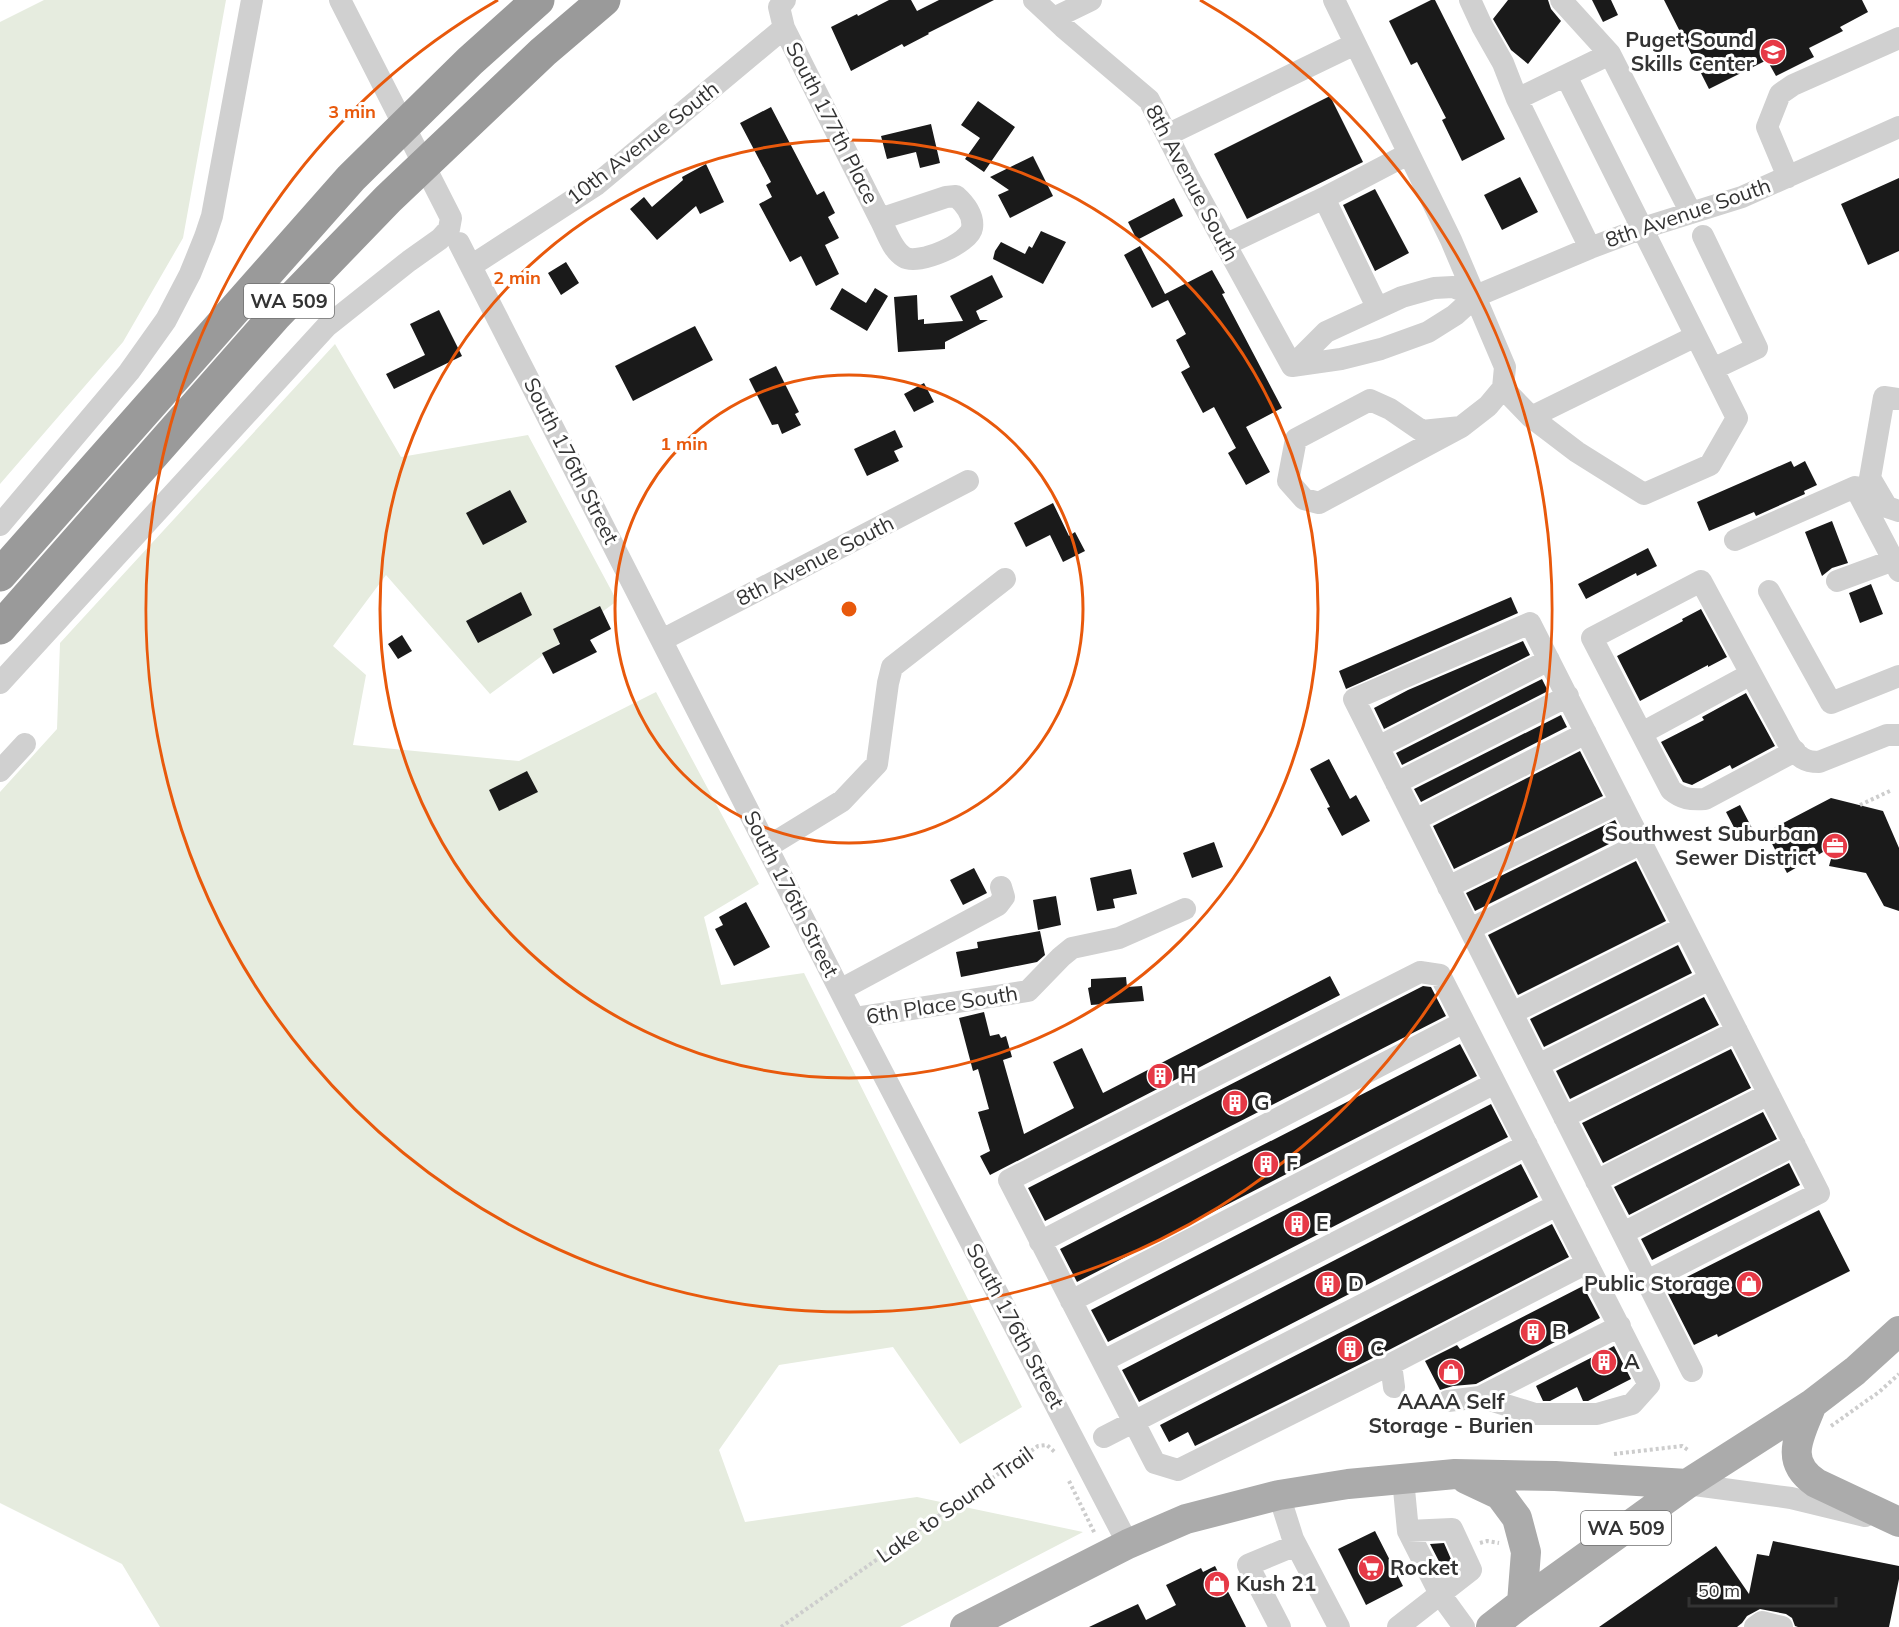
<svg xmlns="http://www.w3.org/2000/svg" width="1899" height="1627" font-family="Mulish,sans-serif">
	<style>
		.green { fill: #e6ecdf }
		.building { fill: #1a1a1a }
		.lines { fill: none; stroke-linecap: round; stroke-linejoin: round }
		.path { stroke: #cdcdcd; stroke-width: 4; stroke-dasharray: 3 3; stroke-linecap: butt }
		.minor { stroke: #d0d0d0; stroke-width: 22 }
		.major { stroke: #ababab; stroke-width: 30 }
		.highway { stroke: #9a9a9a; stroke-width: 33 }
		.ring { fill: none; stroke: #e8590c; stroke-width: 3 }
		.labels { text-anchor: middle; stroke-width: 6; stroke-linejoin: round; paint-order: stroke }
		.shield { fill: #fff; stroke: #707070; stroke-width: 1.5 }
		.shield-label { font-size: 20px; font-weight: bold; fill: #333 }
		.poi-label { font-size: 21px; font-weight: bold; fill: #333; stroke: #fff; text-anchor: start }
		.street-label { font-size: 21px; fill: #333; stroke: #fff }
		.centre { fill: #e8590c; stroke: #fff; stroke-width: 3 }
		.ring-label { font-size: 18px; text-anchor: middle; font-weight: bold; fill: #e8590c; stroke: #fff; stroke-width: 6; stroke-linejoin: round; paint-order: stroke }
	</style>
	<rect width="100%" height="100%" fill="#fff"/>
	<path class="green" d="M 44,0 L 226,0 L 183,238 L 123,342 L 0,484 L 0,22 Z
		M 335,344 L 401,457 L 528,435 L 617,601 L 490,694 L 386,575 L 333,646 L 366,675 L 353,745 L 519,761 L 656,692 L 759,884 L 704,917 L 721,985 L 804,973 L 1022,1407 L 960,1444 L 893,1347 L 779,1365 L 719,1450 L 745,1522 L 917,1497 L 1083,1532 L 900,1627 L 160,1627 L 122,1564 L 0,1503 L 0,792 L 57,729 L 60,643 Z"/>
	<path class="building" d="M 889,0 L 911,0 L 917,11 L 939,0 L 994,0 L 928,33 L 929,34 L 904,47 L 902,44 L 851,71 L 831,27 L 857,14 L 858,16 Z
		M 1431,0 L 1435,0 L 1505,139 L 1462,161 L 1442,120 L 1446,118 L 1417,62 L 1411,65 L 1389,21 Z
		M 1508,0 L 1548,0 L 1551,9 L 1561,21 L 1528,64 L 1511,50 L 1493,19 Z
		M 1592,0 L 1611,0 L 1618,15 L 1603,22 Z
		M 1664,0 L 1862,0 L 1868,12 L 1840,27 L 1843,31 L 1809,48 L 1814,57 L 1776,76 L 1767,60 L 1709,89 Z
		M 1330,96 L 1363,162 L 1247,219 L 1214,154 Z
		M 978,101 L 1015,127 L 984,172 L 965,159 L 980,138 L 961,125 Z
		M 771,107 L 817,195 L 824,191 L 835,213 L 828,217 L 839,238 L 825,245 L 839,274 L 816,286 L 801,256 L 790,262 L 759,204 L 772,197 L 766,185 L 771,182 L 740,123 Z
		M 931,124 L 940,163 L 920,168 L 916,152 L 887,159 L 881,136 Z
		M 1033,156 L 1053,196 L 1010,218 L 998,195 L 1009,190 L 990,177 Z
		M 706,164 L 724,202 L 700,214 L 696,206 L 657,240 L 630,209 L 644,197 L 652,207 L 683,180 L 682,177 Z
		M 1520,177 L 1538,212 L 1502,230 L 1484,195 Z
		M 1899,178 L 1899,251 L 1868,265 L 1841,204 Z
		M 1375,189 L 1409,253 L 1375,271 L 1343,205 Z
		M 1174,198 L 1183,216 L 1137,240 L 1128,222 Z
		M 1041,231 L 1066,242 L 1043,284 L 993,259 L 995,251 L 1001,242 L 1025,254 L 1029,246 L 1032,248 Z
		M 1140,246 L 1165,294 L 1212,270 L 1225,293 L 1222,294 L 1282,408 L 1246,427 L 1270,472 L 1246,485 L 1228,453 L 1236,448 L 1214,407 L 1203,413 L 1181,372 L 1190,367 L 1176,340 L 1186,334 L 1168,300 L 1152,308 L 1124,255 Z
		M 566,262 L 579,283 L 561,295 L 548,273 Z
		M 992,275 L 1003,297 L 976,311 L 980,320 L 988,320 L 945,342 L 945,349 L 898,352 L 894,297 L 917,295 L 918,320 L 924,319 L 924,324 L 963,321 L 950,296 Z
		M 842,288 L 866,303 L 875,288 L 888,296 L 867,331 L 830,309 Z
		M 439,310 L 462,356 L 394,389 L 386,374 L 425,355 L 410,324 Z
		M 695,326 L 713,360 L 633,401 L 615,366 Z
		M 776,366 L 799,412 L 795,414 L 801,425 L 782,434 L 778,424 L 772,425 L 749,379 Z
		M 924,383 L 934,402 L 914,412 L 904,394 Z
		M 895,430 L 903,447 L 894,451 L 899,461 L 867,476 L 854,449 Z
		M 1791,461 L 1794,467 L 1805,461 L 1817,485 L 1804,491 L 1805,494 L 1756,516 L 1754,512 L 1709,531 L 1697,502 Z
		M 510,490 L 527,522 L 483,545 L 466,513 Z
		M 1053,503 L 1069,536 L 1075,532 L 1085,551 L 1063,562 L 1050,535 L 1026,547 L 1014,523 Z
		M 1832,521 L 1848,563 L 1832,568 L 1822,576 L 1805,532 Z
		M 1648,548 L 1657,566 L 1637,576 L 1636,573 L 1586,599 L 1578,584 Z
		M 1871,584 L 1883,614 L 1860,623 L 1849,593 Z
		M 521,592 L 532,615 L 478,643 L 466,621 Z
		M 1511,597 L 1518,613 L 1346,689 L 1339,671 Z
		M 600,606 L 611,629 L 590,640 L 597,652 L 553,674 L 542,653 L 560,644 L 553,629 Z
		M 1701,609 L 1727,657 L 1708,667 L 1708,665 L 1640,701 L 1617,656 L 1683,621 L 1682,619 Z
		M 402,635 L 412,651 L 398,659 L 388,644 Z
		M 1523,641 L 1530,655 L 1384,729 L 1374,708 L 1408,690 Z
		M 1542,679 L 1548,691 L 1402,765 L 1396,753 Z
		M 1746,693 L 1775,746 L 1732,769 L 1730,765 L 1692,785 L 1683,782 L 1661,742 L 1704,720 L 1702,717 Z
		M 1561,715 L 1567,727 L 1421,802 L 1414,789 Z
		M 1580,751 L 1603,796 L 1454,869 L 1433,826 Z
		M 1329,759 L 1350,799 L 1356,795 L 1370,821 L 1342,836 L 1327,808 L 1330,807 L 1310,769 Z
		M 527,771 L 538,792 L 499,811 L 489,790 Z
		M 1831,798 L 1883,811 L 1899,848 L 1899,911 L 1884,906 L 1866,873 L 1829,866 L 1835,845 L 1787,873 L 1766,832 Z
		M 1740,805 L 1753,830 L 1739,837 L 1726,812 Z
		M 1615,820 L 1623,837 L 1475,911 L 1466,893 Z
		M 1214,842 L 1223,867 L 1192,878 L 1183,853 Z
		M 1636,861 L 1666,921 L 1518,995 L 1488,935 Z
		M 974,868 L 987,893 L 963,905 L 950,880 Z
		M 1131,869 L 1137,894 L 1113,899 L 1115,908 L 1097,911 L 1090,878 Z
		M 1056,896 L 1061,925 L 1038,930 L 1033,900 Z
		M 746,902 L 770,947 L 734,966 L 715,929 L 723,925 L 719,917 Z
		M 1040,931 L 1045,955 L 1037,962 L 961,977 L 956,952 L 978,948 L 977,942 Z
		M 1678,945 L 1692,973 L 1544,1047 L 1530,1019 Z
		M 1330,976 L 1340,995 L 990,1175 L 980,1156 L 990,1151 L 978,1112 L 989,1109 L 978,1069 L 973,1071 L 959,1018 L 984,1012 L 990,1036 L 999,1034 L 1001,1038 L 1006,1036 L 1012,1057 L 1003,1060 L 1024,1134 L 1074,1108 L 1053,1062 L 1082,1048 L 1103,1093 Z
		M 1126,977 L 1127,987 L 1142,986 L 1144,1001 L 1091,1005 L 1088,988 L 1091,987 L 1091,979 Z
		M 1423,986 L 1431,987 L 1446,1016 L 1045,1221 L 1028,1188 Z
		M 1704,997 L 1719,1025 L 1570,1099 L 1556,1071 Z
		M 1460,1044 L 1477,1076 L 1077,1282 L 1060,1249 Z
		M 1731,1049 L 1751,1088 L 1603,1163 L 1582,1123 Z
		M 1491,1104 L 1508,1137 L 1108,1342 L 1091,1310 Z
		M 1763,1112 L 1777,1139 L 1629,1215 L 1614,1187 Z
		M 1789,1163 L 1800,1185 L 1652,1260 L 1641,1239 Z
		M 1521,1164 L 1538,1197 L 1139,1402 L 1122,1370 Z
		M 1819,1210 L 1850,1271 L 1718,1337 L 1717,1334 L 1694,1345 L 1665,1288 Z
		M 1552,1224 L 1569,1257 L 1385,1352 L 1195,1446 L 1188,1432 L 1169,1442 L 1160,1425 Z
		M 1583,1286 L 1600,1318 L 1476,1384 L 1453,1386 L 1440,1390 L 1425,1361 L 1457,1345 L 1460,1349 Z
		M 1614,1346 L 1631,1379 L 1588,1401 L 1583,1401 L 1577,1387 L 1550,1401 L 1543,1401 L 1536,1386 Z
		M 1375,1531 L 1403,1586 L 1366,1605 L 1338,1549 Z
		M 1773,1541 L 1899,1566 L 1899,1579 L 1889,1627 L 1798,1627 L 1795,1626 L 1792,1618 L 1786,1614 L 1760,1609 L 1747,1616 L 1742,1623 L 1737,1627 L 1599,1627 L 1716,1546 L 1749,1594 L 1757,1554 L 1769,1556 Z
		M 1444,1543 L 1454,1566 L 1444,1571 L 1430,1544 Z
		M 1215,1566 L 1246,1627 L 1089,1627 L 1138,1604 L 1146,1620 L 1176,1605 L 1166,1585 L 1201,1568 L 1203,1572 Z"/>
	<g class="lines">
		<path class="path" d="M 1860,805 L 1892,790
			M 1831,1426 L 1879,1392 L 1899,1374
			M 1614,1454 L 1682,1446 L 1688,1450
			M 1069,1481 L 1095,1534
			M 1480,1543 L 1487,1541 L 1499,1543
			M 781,1627 L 1038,1446 L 1047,1445 L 1056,1453"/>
		<path class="minor" d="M 1034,0 L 1063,27 L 1149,100 L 1189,178 L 1292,366
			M 1334,0 L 1451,240 L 1505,367 L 1503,388 L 1488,406 L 1461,427 L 1422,431 L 1390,409 L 1370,400 L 1296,439 L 1288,481 L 1304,499 L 1319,503 L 1461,427
			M 1470,0 L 1482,26 L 1503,63 L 1517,99
			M 1561,0 L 1610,54 L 1691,213
			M 1054,18 L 1091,0
			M 784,28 L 880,219 C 886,230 892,250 904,257 C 918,266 970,243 972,228 C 974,216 965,204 956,196 L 946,197 L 880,219
			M 1167,135 L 1355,44
			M 1788,177 L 1767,127 L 1780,94 L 1793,85 L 1899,38
			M 1324,198 L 1377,307
			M 1703,236 L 1757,348 L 1713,369
			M 459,243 L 854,1018 L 1128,1544
			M 1225,245 L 1324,198 L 1408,154
			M 1590,248 L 1517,99 L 1610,54
			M 471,266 L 596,185 L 784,28 L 779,7 L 785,0
			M 1292,366 L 1341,359 L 1381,349 L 1428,332 L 1455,315 L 1476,296 L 1590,248 L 1643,228 L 1742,197 L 1899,127
			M 1292,366 L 1326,332 L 1402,297 L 1434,288 L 1453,287 L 1476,296
			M 1503,388 L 1531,417 L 1577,452 L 1644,494 L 1710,465 L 1737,418 L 1566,76
			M 1899,399 L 1884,397 L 1870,478 L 1887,507 L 1899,511
			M 1531,417 L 1696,336
			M 0,525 L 129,372 L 166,320 L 190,274 L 205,237 L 212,216 L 252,0
			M 1735,540 L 1855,487 L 1899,571
			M 1837,581 L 1894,560
			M 1769,591 L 1831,703 L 1899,676
			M 662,640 L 968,481
			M 0,683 L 326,327 L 409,261 L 440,239 L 449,229 L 451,218 L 340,0
			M 1642,733 L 1751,674
			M 1378,747 L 1549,660
			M 1795,751 L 1705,799 C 1690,800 1682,799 1671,790 L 1592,638 L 1701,581 L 1790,746 C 1799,757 1804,762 1819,762 L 1887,735 L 1899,735
			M 0,771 L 25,744
			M 1396,783 L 1568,696
			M 1415,820 L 1586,733
			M 767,847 L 842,801 L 877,764 L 888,683 L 892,667 L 1005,579
			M 1448,887 L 1621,802
			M 1470,929 L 1642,843
			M 840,990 L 998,905 L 1004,897 L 1001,887
			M 1512,1013 L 1684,927
			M 854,1018 L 1028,991 L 1061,957 L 1072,948 L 1119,938 L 1185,909
			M 1538,1065 L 1710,979
			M 1564,1117 L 1737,1031
			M 1596,1181 L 1769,1094
			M 1623,1233 L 1795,1145
			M 1040,1242 L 1464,1022
			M 1647,1281 L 1819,1193 L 1530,623 L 1354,699 C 1466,923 1579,1147 1692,1371
			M 1071,1301 L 1495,1083
			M 1103,1361 L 1527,1145
			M 1391,1364 L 1178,1470 L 1155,1463 L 1009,1180 L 1420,972 L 1440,975 L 1649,1385 L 1632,1404 L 1597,1414 L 1535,1414 L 1480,1397
			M 1394,1387 L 1391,1364 L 1587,1263
			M 1448,1401 L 1480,1397 L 1620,1326
			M 1104,1437 L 1557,1205
			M 1403,1479 L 1408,1531 L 1440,1594 L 1464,1627
			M 1687,1484 L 1791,1498 L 1865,1516
			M 1279,1495 L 1293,1539 L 1339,1627
			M 1280,1627 L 1248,1565 L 1296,1545
			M 1398,1627 L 1471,1570 L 1452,1529 L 1408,1531
			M 1755,1627 L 1762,1622 L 1782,1627"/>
		<path class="major" d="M 1812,1404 C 1801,1434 1782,1460 1816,1483 L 1899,1522
			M 1466,1479 L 1500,1495 L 1517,1518 L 1526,1552 L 1522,1603
			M 965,1627 L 1128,1544 L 1186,1519 L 1279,1495 L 1348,1484 L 1455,1474 L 1555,1476 L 1687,1484
			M 1491,1627 L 1522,1603 L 1687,1484 L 1812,1404 L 1855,1371 L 1899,1331"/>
		<path class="highway" d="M 0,575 L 351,178 L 470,61 L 538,0
			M 0,628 L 275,316 L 388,199 L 543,52 L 604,0"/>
	</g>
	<g class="ring">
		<circle cx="849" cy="609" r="234"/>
		<circle cx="849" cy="609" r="469"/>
		<path d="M1200 0A703 703 0 1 1 498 0"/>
	</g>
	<defs>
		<g id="school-disc" transform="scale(1.35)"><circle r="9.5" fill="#e63946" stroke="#fff"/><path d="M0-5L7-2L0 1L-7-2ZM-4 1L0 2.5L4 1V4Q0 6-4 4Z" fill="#fff"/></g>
		<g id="office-disc" transform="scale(1.35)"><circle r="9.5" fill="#e63946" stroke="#fff"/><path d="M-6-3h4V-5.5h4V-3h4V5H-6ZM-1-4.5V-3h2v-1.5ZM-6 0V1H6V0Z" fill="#fff"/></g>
		<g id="building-disc" transform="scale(1.35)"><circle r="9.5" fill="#e63946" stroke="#fff"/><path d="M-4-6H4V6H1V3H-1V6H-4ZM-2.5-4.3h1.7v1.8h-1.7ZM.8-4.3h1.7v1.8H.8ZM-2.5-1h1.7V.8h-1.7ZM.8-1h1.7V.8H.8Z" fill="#fff"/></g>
		<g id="shop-disc" transform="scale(1.35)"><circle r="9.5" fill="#e63946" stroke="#fff"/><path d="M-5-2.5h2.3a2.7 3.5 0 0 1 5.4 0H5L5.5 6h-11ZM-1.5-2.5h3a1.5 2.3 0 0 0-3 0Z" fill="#fff"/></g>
		<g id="supermarket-disc" transform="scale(1.35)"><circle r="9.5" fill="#e63946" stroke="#fff"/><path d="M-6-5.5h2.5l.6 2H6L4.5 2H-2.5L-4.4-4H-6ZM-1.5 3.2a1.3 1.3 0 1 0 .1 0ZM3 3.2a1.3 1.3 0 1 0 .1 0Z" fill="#fff"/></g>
	</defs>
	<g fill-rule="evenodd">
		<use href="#school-disc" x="1773" y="52"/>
		<use href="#office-disc" x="1835" y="846"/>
		<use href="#building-disc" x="1160" y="1076"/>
		<use href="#building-disc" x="1235" y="1103"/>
		<use href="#building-disc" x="1266" y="1164"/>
		<use href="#building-disc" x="1297" y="1224"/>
		<use href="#building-disc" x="1328" y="1284"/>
		<use href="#shop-disc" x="1749" y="1284"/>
		<use href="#building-disc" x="1533" y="1332"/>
		<use href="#building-disc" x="1350" y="1349"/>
		<use href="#building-disc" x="1604" y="1362"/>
		<use href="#shop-disc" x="1451" y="1372"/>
		<use href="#supermarket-disc" x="1371" y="1568"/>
		<use href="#shop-disc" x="1217" y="1584"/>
	</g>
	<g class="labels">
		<g class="shield">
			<rect x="244" y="284" width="90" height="34" rx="4.5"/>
			<rect x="1581" y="1511" width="90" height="34" rx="4.5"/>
		</g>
		<g class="shield-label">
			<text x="289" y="308">WA 509</text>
			<text x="1626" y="1535">WA 509</text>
		</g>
		<g class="poi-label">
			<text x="1754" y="47" text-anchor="end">Puget Sound<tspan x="1754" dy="24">Skills Center</tspan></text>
			<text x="1816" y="841" text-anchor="end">Southwest Suburban<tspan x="1816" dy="24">Sewer District</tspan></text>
			<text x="1180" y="1083">H</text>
			<text x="1254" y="1110">G</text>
			<text x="1286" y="1171">F</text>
			<text x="1316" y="1231">E</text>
			<text x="1348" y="1291">D</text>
			<text x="1730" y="1291" text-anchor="end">Public Storage</text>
			<text x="1552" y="1339">B</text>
			<text x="1370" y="1356">C</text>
			<text x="1624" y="1369">A</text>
			<text x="1451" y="1409" text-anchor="middle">AAAA Self<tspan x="1451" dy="24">Storage - Burien</tspan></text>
			<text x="1390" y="1575">Rocket</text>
			<text x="1236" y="1591">Kush 21</text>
		</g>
		<g class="street-label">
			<text transform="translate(832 123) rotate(63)" y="7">South 177th Place</text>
			<text transform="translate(643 143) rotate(-38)" y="7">10th Avenue South</text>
			<text transform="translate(1192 183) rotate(62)" y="7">8th Avenue South</text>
			<text transform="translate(1688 213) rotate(-19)" y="7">8th Avenue South</text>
			<text transform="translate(571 461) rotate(63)" y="7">South 176th Street</text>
			<text transform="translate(815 561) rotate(-27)" y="7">8th Avenue South</text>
			<text transform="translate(791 894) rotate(63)" y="7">South 176th Street</text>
			<text transform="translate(942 1005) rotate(-9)" y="7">6th Place South</text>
			<text transform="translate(1015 1326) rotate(62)" y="7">South 176th Street</text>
			<text transform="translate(955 1505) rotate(-35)" y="7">Lake to Sound Trail</text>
		</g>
	</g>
	<circle cx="849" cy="609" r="9" class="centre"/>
	<g class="ring-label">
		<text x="352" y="118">3 min</text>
		<text x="517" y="284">2 min</text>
		<text x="684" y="450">1 min</text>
	</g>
	<path d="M1689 1597v9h147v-9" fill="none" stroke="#333333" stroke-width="3"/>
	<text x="1698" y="1597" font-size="18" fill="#333333" stroke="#ffffff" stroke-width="4.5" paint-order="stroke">50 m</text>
</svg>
